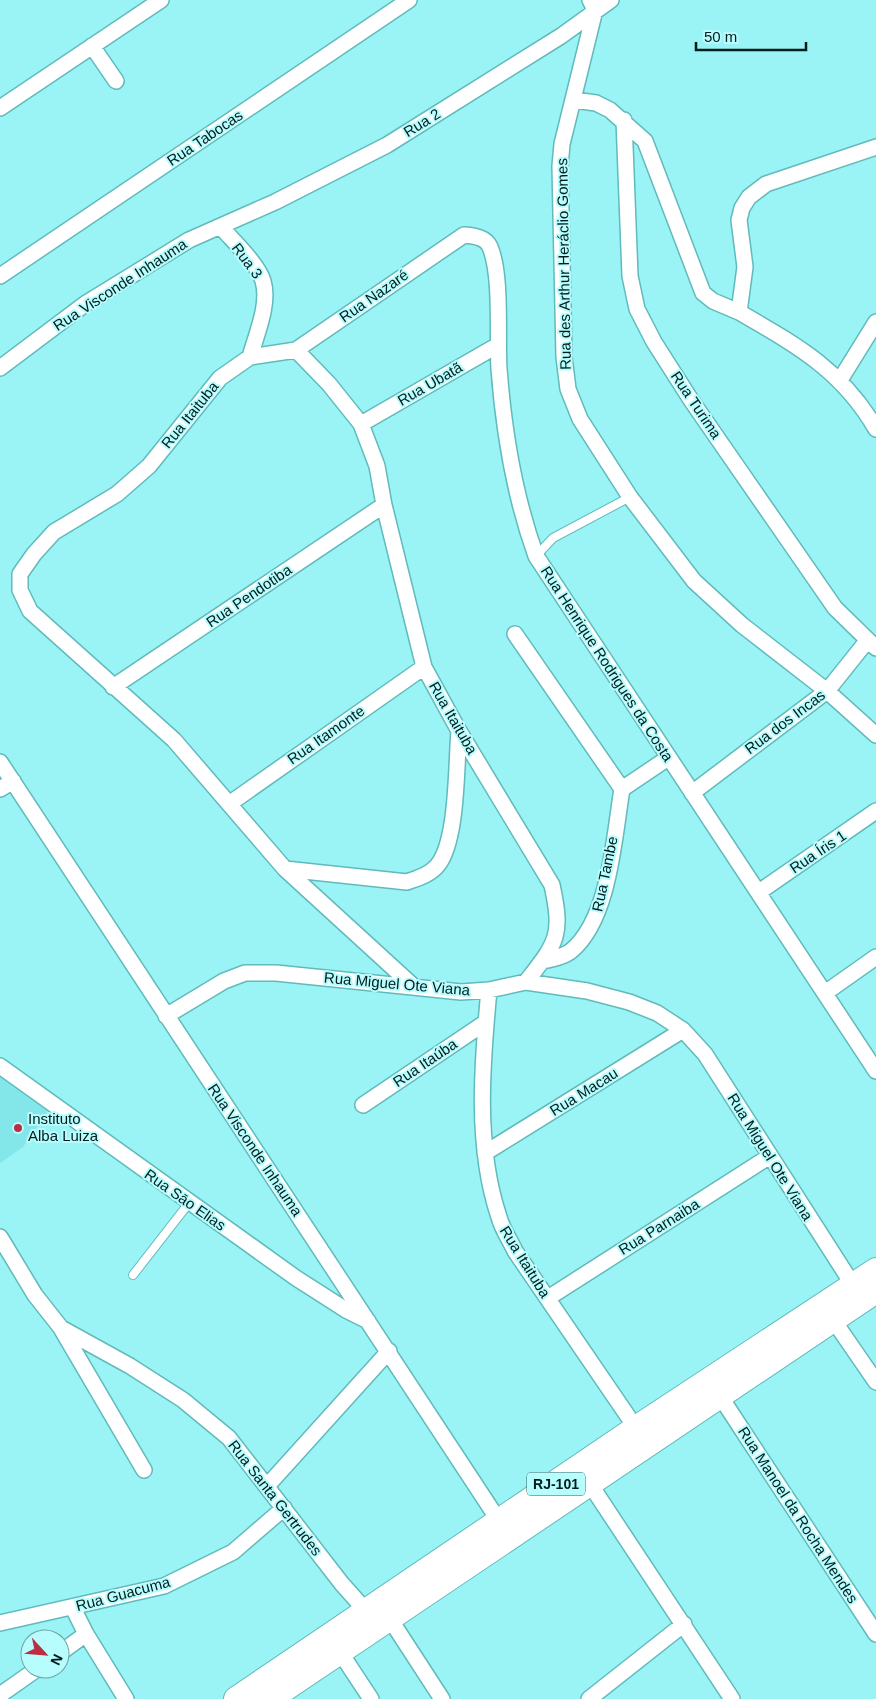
<svg xmlns="http://www.w3.org/2000/svg" width="876" height="1699" font-family="Arial,sans-serif">
	<style>
		.built { fill: #83e6e8 }
		.lines { fill: none; stroke-linecap: round; stroke-linejoin: round }
		.service-casing { stroke: #61babc; stroke-width: 10 }
		.minor-casing { stroke: #61babc; stroke-width: 18 }
		.primary-casing { stroke: #61babc; stroke-width: 26 }
		.service { stroke: #fff; stroke-width: 8 }
		.minor { stroke: #fff; stroke-width: 15 }
		.primary { stroke: #fff; stroke-width: 24 }
		.poi-dot { fill: #bd2c43; stroke: #b8fdfe; stroke-width: 2 }
		.labels { text-anchor: middle; stroke-width: 4; stroke-linejoin: round; paint-order: stroke }
		.shield { fill: #b8fdfe; stroke: #386061; stroke-width: 1 }
		.shield-label { font-size: 14px; font-weight: bold; fill: #011d1e }
		.street-label { font-size: 15px; fill: #011d1e; stroke: #b8fdfe }
		.poi-label { font-size: 15px; fill: #011d1e; stroke: #b8fdfe; text-anchor: start }
	</style>
	<rect width="100%" height="100%" fill="#9af3f5"/>
	<path class="built" d="M 0,1071 L 49,1109 L 23,1147 L 0,1163 Z"/>
	<g class="lines">
		<g class="service-casing">
			<path id="service" d="M 536,556 L 553,538 L 630,497
				M 133,1275 L 189,1203"/>
		</g>
		<g class="minor-casing">
			<path id="minor" d="M 590,0 L 595,10 L 562,144 L 560,166 L 564,357 L 568,389 L 580,419 L 630,497 L 694,581 L 742,625 L 827,691 L 876,735
				M 92,46 L 116,81
				M 574,100 L 596,103 L 610,110 L 645,141 L 703,293 L 713,301 L 739,312 L 745,267 L 739,220 L 742,208 L 749,197 L 766,184 L 876,147
				M 0,108 L 161,0
				M 624,120 L 630,276 L 637,309 L 654,342 L 691,400 L 835,608 L 876,648
				M 221,227 C 233,241 258,264 263,281 C 270,304 256,335 250,357
				M 0,276 L 409,0
				M 739,312 C 796,345 842,370 876,429
				M 296,350 L 329,384 L 361,424 L 377,466 L 384,505 L 424,667 L 459,731 L 552,885 C 563,936 557,942 526,982
				M 0,368 L 85,304 L 189,240 L 275,202 L 387,145 L 561,36 L 611,0
				M 840,380 L 876,322
				M 361,424 L 498,345
				M 515,634 L 622,789
				M 113,687 L 384,505
				M 0,762 L 503,1527
				M 0,789 L 13,781
				M 692,793 L 827,691 L 867,641
				M 229,804 L 424,667
				M 285,869 L 407,882 C 418,878 429,875 437,866 C 458,842 456,764 459,731
				M 759,892 L 876,811
				M 542,961 C 552,959 563,957 571,951 C 610,919 614,836 622,789 L 668,758
				M 413,986 L 285,869 L 174,740 L 30,611 L 20,590 L 20,574 L 34,554 L 54,532 L 117,494 L 149,466 L 220,378 L 250,357 L 296,350 L 464,235 C 474,236 486,237 490,247 C 502,275 497,336 499,369 C 504,434 514,495 536,556 L 876,1071
				M 489,990 C 482,1064 475,1146 499,1217 C 502,1229 510,1240 515,1251 L 640,1434
				M 825,993 L 876,957
				M 166,1016 L 224,981 L 245,973 L 276,973 L 461,992 L 489,990 L 526,982 L 587,991 L 629,1002 L 657,1013 L 683,1030 L 705,1054 L 853,1285
				M 0,1066 L 296,1278 L 346,1310 L 368,1321
				M 363,1105 L 486,1022
				M 485,1153 L 683,1030
				M 0,1237 L 35,1295 L 61,1328 L 130,1366 L 183,1400 L 229,1438 L 342,1584 L 367,1612
				M 548,1298 L 770,1156
				M 834,1321 L 876,1382
				M 62,1330 L 144,1470
				M 720,1396 L 876,1634
				M 590,1484 L 732,1699
				M 268,1485 L 389,1351
				M 73,1608 L 86,1634 L 126,1699
				M 390,1619 L 442,1699
				M 0,1623 L 164,1586 L 233,1552 L 284,1508
				M 340,1652 L 371,1699
				M 60,1653 L 86,1634
				M 0,1695 L 37,1669
				M 589,1699 L 684,1624"/>
		</g>
		<g class="primary-casing">
			<path id="primary" d="M 236,1699 L 636,1428 L 876,1270
				M 270,1699 L 876,1291"/>
		</g>
		<use href="#service" class="service"/>
		<use href="#minor" class="minor"/>
		<use href="#primary" class="primary"/>
	</g>
	<circle class="poi-dot" cx="18" cy="1128" r="5"/>
	<g class="labels">
		<rect class="shield" x="527" y="1472.5" width="58" height="23" rx="4"/>
		<g class="shield-label">
			<text x="556" y="1489">RJ-101</text>
		</g>
		<g class="street-label">
			<text transform="translate(422 123) rotate(-32)" y="5">Rua 2</text>
			<text transform="translate(205 138) rotate(-34)" y="5">Rua Tabocas</text>
			<text transform="translate(247 261) rotate(53)" y="5">Rua 3</text>
			<text transform="translate(564 264) rotate(-91)" y="5">Rua des Arthur Heráclio Gomes</text>
			<text transform="translate(120 285) rotate(-33)" y="5">Rua Visconde Inhauma</text>
			<text transform="translate(374 296) rotate(-35)" y="5">Rua Nazaré</text>
			<text transform="translate(430 384) rotate(-30)" y="5">Rua Ubatã</text>
			<text transform="translate(696 405) rotate(56)" y="5">Rua Turima</text>
			<text transform="translate(190 415) rotate(-51)" y="5">Rua Itaituba</text>
			<text transform="translate(249 596) rotate(-34)" y="5">Rua Pendotiba</text>
			<text transform="translate(607 664) rotate(57)" y="5">Rua Henrique Rodrigues da Costa</text>
			<text transform="translate(453 718) rotate(60)" y="5">Rua Itaituba</text>
			<text transform="translate(785 722) rotate(-37)" y="5">Rua dos Incas</text>
			<text transform="translate(326 735) rotate(-35)" y="5">Rua Itamonte</text>
			<text transform="translate(818 852) rotate(-34)" y="5">Rua Íris 1</text>
			<text transform="translate(605 874) rotate(-78)" y="5">Rua Tambe</text>
			<text transform="translate(397 984) rotate(5)" y="5">Rua Miguel Ote Viana</text>
			<text transform="translate(425 1063) rotate(-34)" y="5">Rua Itaúba</text>
			<text transform="translate(584 1092) rotate(-32)" y="5">Rua Macau</text>
			<text transform="translate(255 1150) rotate(56)" y="5">Rua Visconde Inhauma</text>
			<text transform="translate(770 1157) rotate(58)" y="5">Rua Miguel Ote Viana</text>
			<text transform="translate(185 1200) rotate(35)" y="5">Rua Sāo Elias</text>
			<text transform="translate(659 1227) rotate(-32)" y="5">Rua Parnaiba</text>
			<text transform="translate(525 1262) rotate(58)" y="5">Rua Itaituba</text>
			<text transform="translate(275 1498) rotate(52)" y="5">Rua Santa Gertrudes</text>
			<text transform="translate(798 1515) rotate(57)" y="5">Rua Manoel da Rocha Mendes</text>
			<text transform="translate(123 1594) rotate(-15)" y="5">Rua Guacuma</text>
		</g>
		<g class="poi-label">
			<text x="28" y="1124">Instituto<tspan x="28" dy="17">Alba Luiza</tspan></text>
		</g>
	</g>
	<g transform="translate(45 1654) rotate(116)"><circle r="24" fill="#b8fdfe" stroke="#6fa3a4"/>
	<path d="M0-4L9 19L0 12L-9 19Z" fill="#bd2c43"/>
	<text y="-8" font-size="14" font-weight="bold" text-anchor="middle" fill="#011d1e">N</text>
	</g>
	<path d="M696 42v8h110v-8" fill="none" stroke="#011d1e" stroke-width="2.5"/>
	<text x="704" y="42" font-size="15" fill="#011d1e" stroke="#b8fdfe" stroke-width="4" paint-order="stroke">50 m</text>
</svg>
